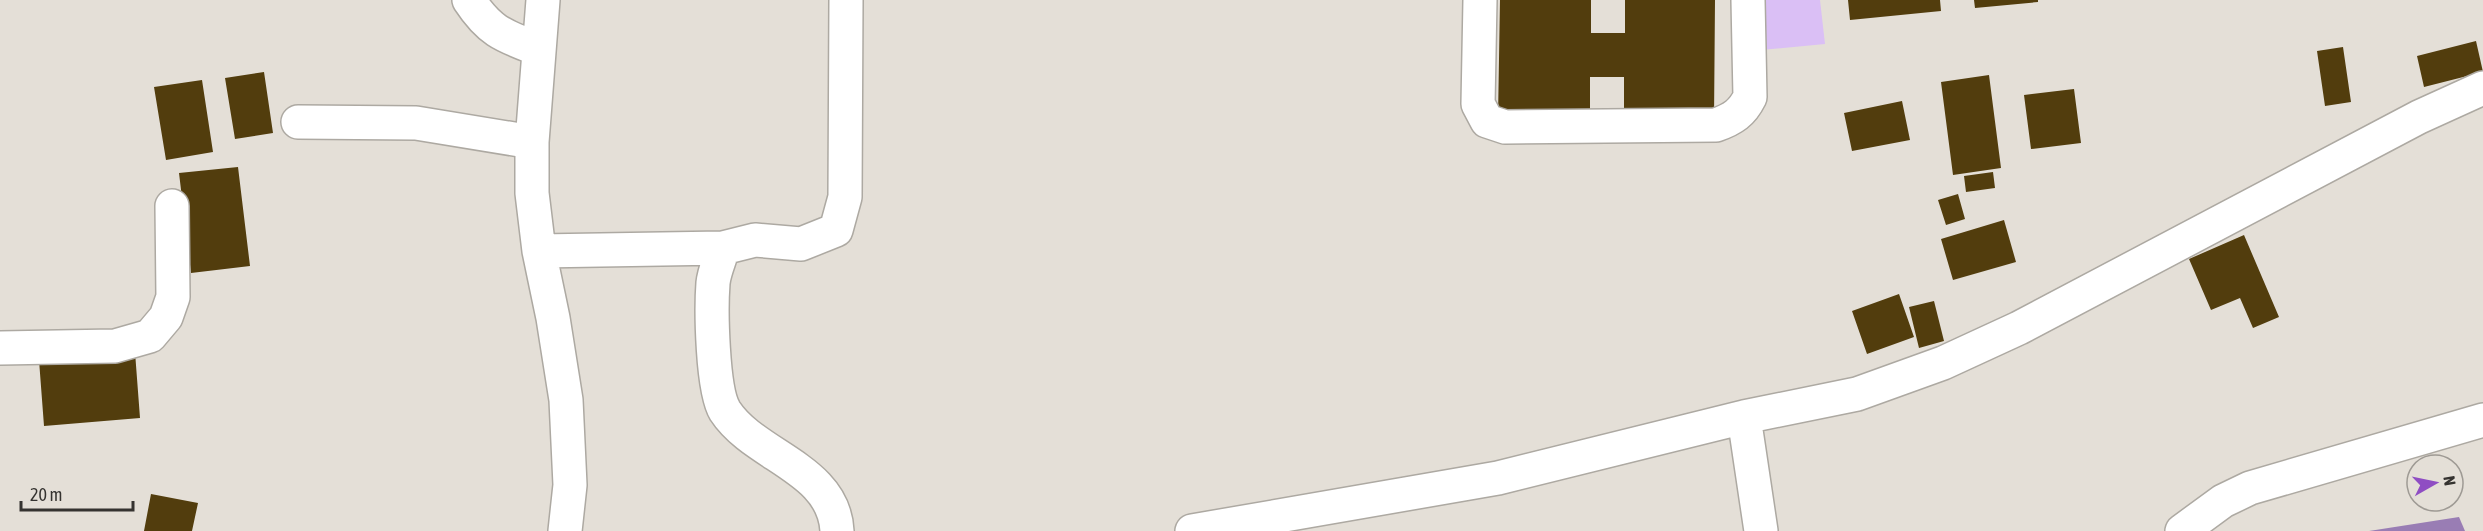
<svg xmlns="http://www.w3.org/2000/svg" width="2483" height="531" font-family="'Asap Condensed',sans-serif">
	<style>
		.green { fill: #dabff5 }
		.water { fill: #997db4 }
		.building { fill: #523d0d }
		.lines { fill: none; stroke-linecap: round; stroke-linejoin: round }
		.minor-casing { stroke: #ada9a2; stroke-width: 36 }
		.minor { stroke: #fff; stroke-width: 33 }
	</style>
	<rect width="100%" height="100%" fill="#e4dfd7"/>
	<path class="green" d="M 1760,0 L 1820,0 L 1825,44 L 1761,50 Z"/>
	<path class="water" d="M 2459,517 L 2465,531 L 2369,531 Z"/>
	<path class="building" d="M 1500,0 L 1591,0 L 1591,33 L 1625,33 L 1625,0 L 1715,0 L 1714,120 L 1624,119 L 1624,77 L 1590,77 L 1590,118 L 1498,118 Z
		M 1848,0 L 1940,0 L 1941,11 L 1850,20 Z
		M 1974,0 L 2038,0 L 2038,2 L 1975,8 Z
		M 2476,41 L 2483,72 L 2424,87 L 2417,56 Z
		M 2343,47 L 2351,102 L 2325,106 L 2317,51 Z
		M 264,72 L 273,133 L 235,139 L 225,78 Z
		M 1989,75 L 2001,168 L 1953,175 L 1941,82 Z
		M 202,80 L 213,152 L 166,160 L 154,87 Z
		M 2074,89 L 2081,143 L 2031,149 L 2024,95 Z
		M 1902,101 L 1910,140 L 1852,151 L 1844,113 Z
		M 238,167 L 250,266 L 191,273 L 179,173 Z
		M 1993,172 L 1995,188 L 1966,192 L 1964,176 Z
		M 1958,194 L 1965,219 L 1946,225 L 1938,200 Z
		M 2004,220 L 2016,262 L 1953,280 L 1941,239 Z
		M 2244,235 L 2279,317 L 2253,328 L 2240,298 L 2211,310 L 2189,259 Z
		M 1899,294 L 1914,337 L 1867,354 L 1852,311 Z
		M 1934,301 L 1944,341 L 1919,348 L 1909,307 Z
		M 135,352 L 140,418 L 44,426 L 39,360 Z
		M 151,494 L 198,503 L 192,531 L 144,531 Z"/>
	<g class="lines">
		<g class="minor-casing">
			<path id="minor" d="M 469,0 C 490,32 504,36 538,49
				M 543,0 L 532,142 L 532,193 L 539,251 L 553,318 L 566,400 L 570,485 L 565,531
				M 1480,0 L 1478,104 L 1487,121 L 1505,127 L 1716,125 C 1733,119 1742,113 1750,97 L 1748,0
				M 298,122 L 416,123 L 532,142
				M 539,251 L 723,248
				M 0,348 L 115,346 L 150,336 L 166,317 L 173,297 L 172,206
				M 1744,417 L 1761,531
				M 837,531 C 834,468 755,457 725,411 C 712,390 711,309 713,283 C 714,272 720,259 723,248 L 755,240 L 801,244 L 836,230 L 845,197 L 846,0
				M 1192,531 L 1498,478 L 1744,417 L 1857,394 L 1943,363 L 2019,328 L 2419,117 L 2483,88
				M 2182,531 L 2223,501 L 2250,488 L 2483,420"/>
		</g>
		<use href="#minor" class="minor"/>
	</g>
	<g transform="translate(2435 483) rotate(81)"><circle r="28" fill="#e4dfd7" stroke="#9e9a94" stroke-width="1.5"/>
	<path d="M0-4.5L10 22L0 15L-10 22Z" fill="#8f4dc3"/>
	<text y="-9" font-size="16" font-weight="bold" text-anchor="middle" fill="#353330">N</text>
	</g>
	<path d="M21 501v9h112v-9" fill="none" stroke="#353330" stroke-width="3"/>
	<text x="30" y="501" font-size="18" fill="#353330" stroke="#e4dfd7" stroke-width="4.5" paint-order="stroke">20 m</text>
</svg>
